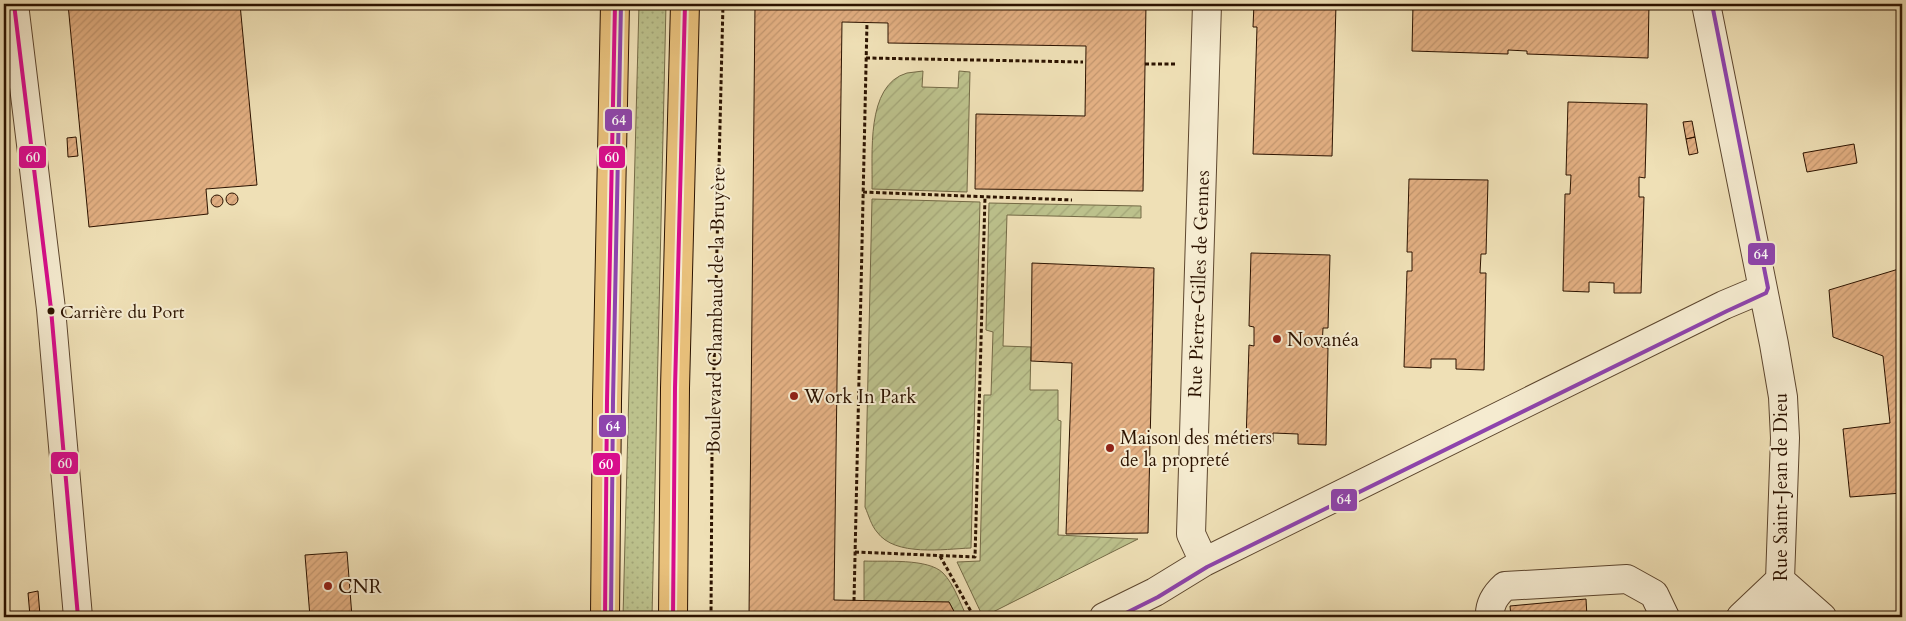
<svg xmlns="http://www.w3.org/2000/svg" width="1906" height="621" font-family="Cardo,serif">
	<style>
		.grass { fill: url(#grass-dots); stroke: #746a46 }
		.garden { fill: url(#garden-furrows); stroke: #746a46 }
		.building { fill: url(#building-hatch); stroke: #2c1300 }
		.lines { fill: none; stroke-linecap: round; stroke-linejoin: round }
		.minor-casing { stroke: #5d462e; stroke-width: 30 }
		.major-casing { stroke: #2c1300; stroke-width: 30 }
		.path { stroke: #2c1300; stroke-width: 3; stroke-dasharray: 4 2.5; stroke-linecap: butt }
		.minor { stroke: #f5ebd0; stroke-width: 28 }
		.major { stroke: #e8c07b; stroke-width: 28 }
		.bus-1-casing { stroke: #f5ebd0; stroke-width: 8 }
		.bus-2-casing { stroke: #f5ebd0; stroke-width: 8 }
		.bus-1 { stroke: #d80d8c; stroke-width: 4 }
		.bus-2 { stroke: #8e44ad; stroke-width: 4 }
		.bus-dot { fill: #2c1300; stroke: #f5ebd0; stroke-width: 2 }
		.poi-dot { fill: #8f2418; stroke: #f5ebd0; stroke-width: 2 }
		.labels { text-anchor: middle; stroke-width: 4; stroke-linejoin: round; paint-order: stroke }
		.bus-label { font-size: 18px; fill: #2c1300; stroke: #f5ebd0; text-anchor: start }
		.street-label { font-size: 19px; fill: #2c1300; stroke: #f5ebd0 }
		.poi-label { font-size: 19px; fill: #2c1300; stroke: #f5ebd0; text-anchor: start }
		.line-badge { stroke: #f5ebd0; stroke-width: 2 }
		.badge-label { font-size: 14px; text-anchor: middle; font-weight: bold; fill: #fff }
	</style>
	<defs>
		<pattern id="grass-dots" width="8" height="8" patternUnits="userSpaceOnUse" patternTransform="scale(1.25)"><rect width="8" height="8" fill="#bcc18c"/><path d="M2 2h.1M6 6h.1" fill="none" stroke="#a2a577" stroke-width="1.8" stroke-linecap="round"/></pattern>
		<pattern id="garden-furrows" width="10" height="10" patternUnits="userSpaceOnUse" patternTransform="scale(1.25)"><rect width="10" height="10" fill="#bcc18c"/><path d="M-1 1l2-2M0 10L10 0M9 11l2-2" fill="none" stroke="#a2a577"/></pattern>
		<pattern id="building-hatch" width="6" height="6" patternUnits="userSpaceOnUse" patternTransform="scale(1.25)"><rect width="6" height="6" fill="#e2af82"/><path d="M-1 1l2-2M0 6l6-6M5 7l2-2" fill="none" stroke="#c2966e"/></pattern>
	</defs>
	<rect width="100%" height="100%" fill="#efe0b6"/>
	<filter id="stains"><feTurbulence type="fractalNoise" baseFrequency=".004" numOctaves="4"/><feColorMatrix values="0 0 0 0 .2 0 0 0 0 .09 0 0 0 0 .02 0 0 0 .5 -.17"/></filter>
	<radialGradient id="worn" r=".72"><stop offset=".6" stop-color="#630" stop-opacity="0"/><stop offset="1" stop-color="#630" stop-opacity=".3"/></radialGradient>
	<path class="grass" d="M 639,4 L 666,4 L 652,617 L 623,617 Z"/>
	<path class="garden" d="M 923,71 L 922,87 L 958,88 L 959,71 L 970,72 L 967,192 L 872,189 C 873,155 865,85 907,73 C 912,72 918,72 923,71 Z
		M 872,199 L 980,202 L 971,548 C 944,549 895,557 877,532 C 871,525 869,516 865,507 Z
		M 989,203 L 1141,206 L 1141,218 L 1007,215 L 1003,346 L 1031,347 L 1030,390 L 1058,390 L 1058,420 L 1061,421 L 1058,535 L 1138,539 L 983,617 L 957,562 L 980,561 L 984,395 L 991,395 L 993,332 L 986,330 Z
		M 864,561 C 885,562 928,558 943,573 C 954,584 960,603 967,617 L 957,617 L 949,602 L 864,601 Z"/>
	<path class="building" d="M 68,4 L 240,4 L 257,185 L 206,189 L 208,214 L 89,227 Z
		M 755,4 L 1146,4 L 1143,191 L 975,189 L 976,114 L 1085,116 L 1086,46 L 888,43 L 888,23 L 842,22 L 834,600 L 949,602 L 957,617 L 749,617 Z
		M 1254,4 L 1336,4 L 1332,156 L 1253,154 L 1257,27 L 1253,27 Z
		M 1413,4 L 1649,4 L 1648,58 L 1527,54 L 1527,51 L 1508,50 L 1508,54 L 1412,51 Z
		M 1568,102 L 1647,104 L 1645,178 L 1639,177 L 1639,197 L 1644,197 L 1641,293 L 1614,293 L 1614,283 L 1589,282 L 1589,292 L 1563,291 L 1565,194 L 1570,194 L 1571,175 L 1566,175 Z
		M 1692,121 L 1695,137 L 1686,139 L 1683,122 Z
		M 76,137 L 78,156 L 68,157 L 67,138 Z
		M 1695,137 L 1698,153 L 1689,155 L 1686,139 Z
		M 1854,144 L 1857,163 L 1807,172 L 1803,153 Z
		M 4,171 L 7,196 L 4,196 Z
		M 1409,179 L 1488,180 L 1486,254 L 1481,254 L 1480,273 L 1486,273 L 1484,370 L 1456,369 L 1456,359 L 1431,359 L 1431,368 L 1404,367 L 1407,271 L 1412,271 L 1412,252 L 1407,252 Z
		M226 199a6 6 0 1 1 12 0a6 6 0 1 1-12 0Z
		M211 201a6 6 0 1 1 12 0a6 6 0 1 1-12 0Z
		M 1251,253 L 1330,255 L 1328,328 L 1323,328 L 1322,347 L 1328,348 L 1326,445 L 1298,444 L 1298,434 L 1273,433 L 1273,442 L 1246,442 L 1249,345 L 1254,346 L 1254,327 L 1249,326 Z
		M 1032,263 L 1154,268 L 1148,533 L 1066,534 L 1072,363 L 1031,361 Z
		M 1902,268 L 1902,493 L 1850,497 L 1843,429 L 1890,423 L 1883,356 L 1833,337 L 1829,290 Z
		M 347,552 L 352,617 L 310,617 L 305,555 Z
		M 38,591 L 40,615 L 30,616 L 28,593 Z
		M 1586,599 L 1587,617 L 1511,617 L 1510,606 Z"/>
	<g class="lines">
		<g class="minor-casing">
			<path id="minor" d="M 14,4 L 51,309 L 78,617
				M 1706,4 L 1774,344 L 1783,397 L 1785,438 L 1780,580 L 1781,617
				M 1204,562 L 1191,534 L 1207,4
				M 1104,617 L 1155,592 L 1204,562 L 1724,305 L 1762,289
				M 1490,617 C 1489,604 1495,595 1505,586 L 1627,579 L 1654,594 L 1665,617
				M 1741,617 L 1780,580 L 1822,617"/>
		</g>
		<g class="major-casing">
			<path id="major" d="M 605,617 L 607,401 L 615,4
				M 673,617 L 675,388 L 685,4"/>
		</g>
		<path class="path" d="M 866,58 L 1083,62
			M 1145,64 L 1176,64
			M 863,192 L 1072,200
			M 855,552 L 975,557 L 985,197
			M 940,556 L 974,617
			M 854,601 L 867,22
			M 711,617 L 712,450 L 723,4"/>
		<use href="#minor" class="minor"/>
		<use href="#major" class="major"/>
		<g class="bus-1-casing">
			<path id="bus-1" d="M 14,4 L 51,309 L 78,617
				M 605,617 L 607,401 L 615,4
				M 673,617 L 675,388 L 685,4"/>
		</g>
		<g class="bus-2-casing">
			<path id="bus-2" d="M 611,617 L 613,401 L 621,4
				M 1118,617 L 1158,597 L 1207,567 L 1727,311 L 1766,293 L 1768,288 L 1712,4"/>
		</g>
		<use href="#bus-1" class="bus-1"/>
		<use href="#bus-2" class="bus-2"/>
	</g>
	<circle class="bus-dot" cx="51" cy="311" r="4.5"/>
	<g class="poi-dot">
		<circle cx="1277" cy="339" r="5"/>
		<circle cx="794" cy="396" r="5"/>
		<circle cx="1110" cy="448" r="5"/>
		<circle cx="328" cy="586" r="5"/>
	</g>
	<g class="labels">
		<g class="bus-label">
			<text x="60" y="318">Carrière du Port</text>
		</g>
		<g class="street-label">
			<text transform="translate(1198 284) rotate(-88)" y="7">Rue Pierre-Gilles de Gennes</text>
			<text transform="translate(715 310) rotate(-89)" y="7">Boulevard Chambaud de la Bruyère</text>
			<text transform="translate(1780 487) rotate(-90)" y="7">Rue Saint-Jean de Dieu</text>
		</g>
		<g class="poi-label">
			<text x="1287" y="346">Novanéa</text>
			<text x="804" y="403">Work In Park</text>
			<text x="1120" y="444">Maison des métiers<tspan x="1120" dy="22">de la propreté</tspan></text>
			<text x="338" y="593">CNR</text>
		</g>
	</g>
	<g class="line-badge">
		<rect x="604" y="108" width="29" height="24" rx="5" fill="#8e44ad"/>
		<rect x="18" y="145" width="29" height="24" rx="5" fill="#d80d8c"/>
		<rect x="598" y="145" width="28" height="24" rx="5" fill="#d80d8c"/>
		<rect x="1747" y="242" width="29" height="24" rx="5" fill="#8e44ad"/>
		<rect x="598" y="414" width="29" height="24" rx="5" fill="#8e44ad"/>
		<rect x="50" y="451" width="29" height="24" rx="5" fill="#d80d8c"/>
		<rect x="592" y="452" width="29" height="24" rx="5" fill="#d80d8c"/>
		<rect x="1330" y="488" width="28" height="24" rx="5" fill="#8e44ad"/>
	</g>
	<g class="badge-label">
		<text x="619" y="125">64</text>
		<text x="33" y="162">60</text>
		<text x="612" y="162">60</text>
		<text x="1761" y="259">64</text>
		<text x="613" y="431">64</text>
		<text x="65" y="468">60</text>
		<text x="606" y="469">60</text>
		<text x="1344" y="504">64</text>
	</g>
	<rect width="1906" height="621" fill="none" stroke="#efe0b6" stroke-width="20"/>
	<rect x="5" y="5" width="1896" height="611" fill="none" stroke="#2c1300" stroke-width="2.5"/>
	<rect x="10" y="10" width="1886" height="601" fill="none" stroke="#2c1300"/>
	<rect width="100%" height="100%" filter="url(#stains)"/>
	<rect width="100%" height="100%" fill="url(#worn)"/>
</svg>
